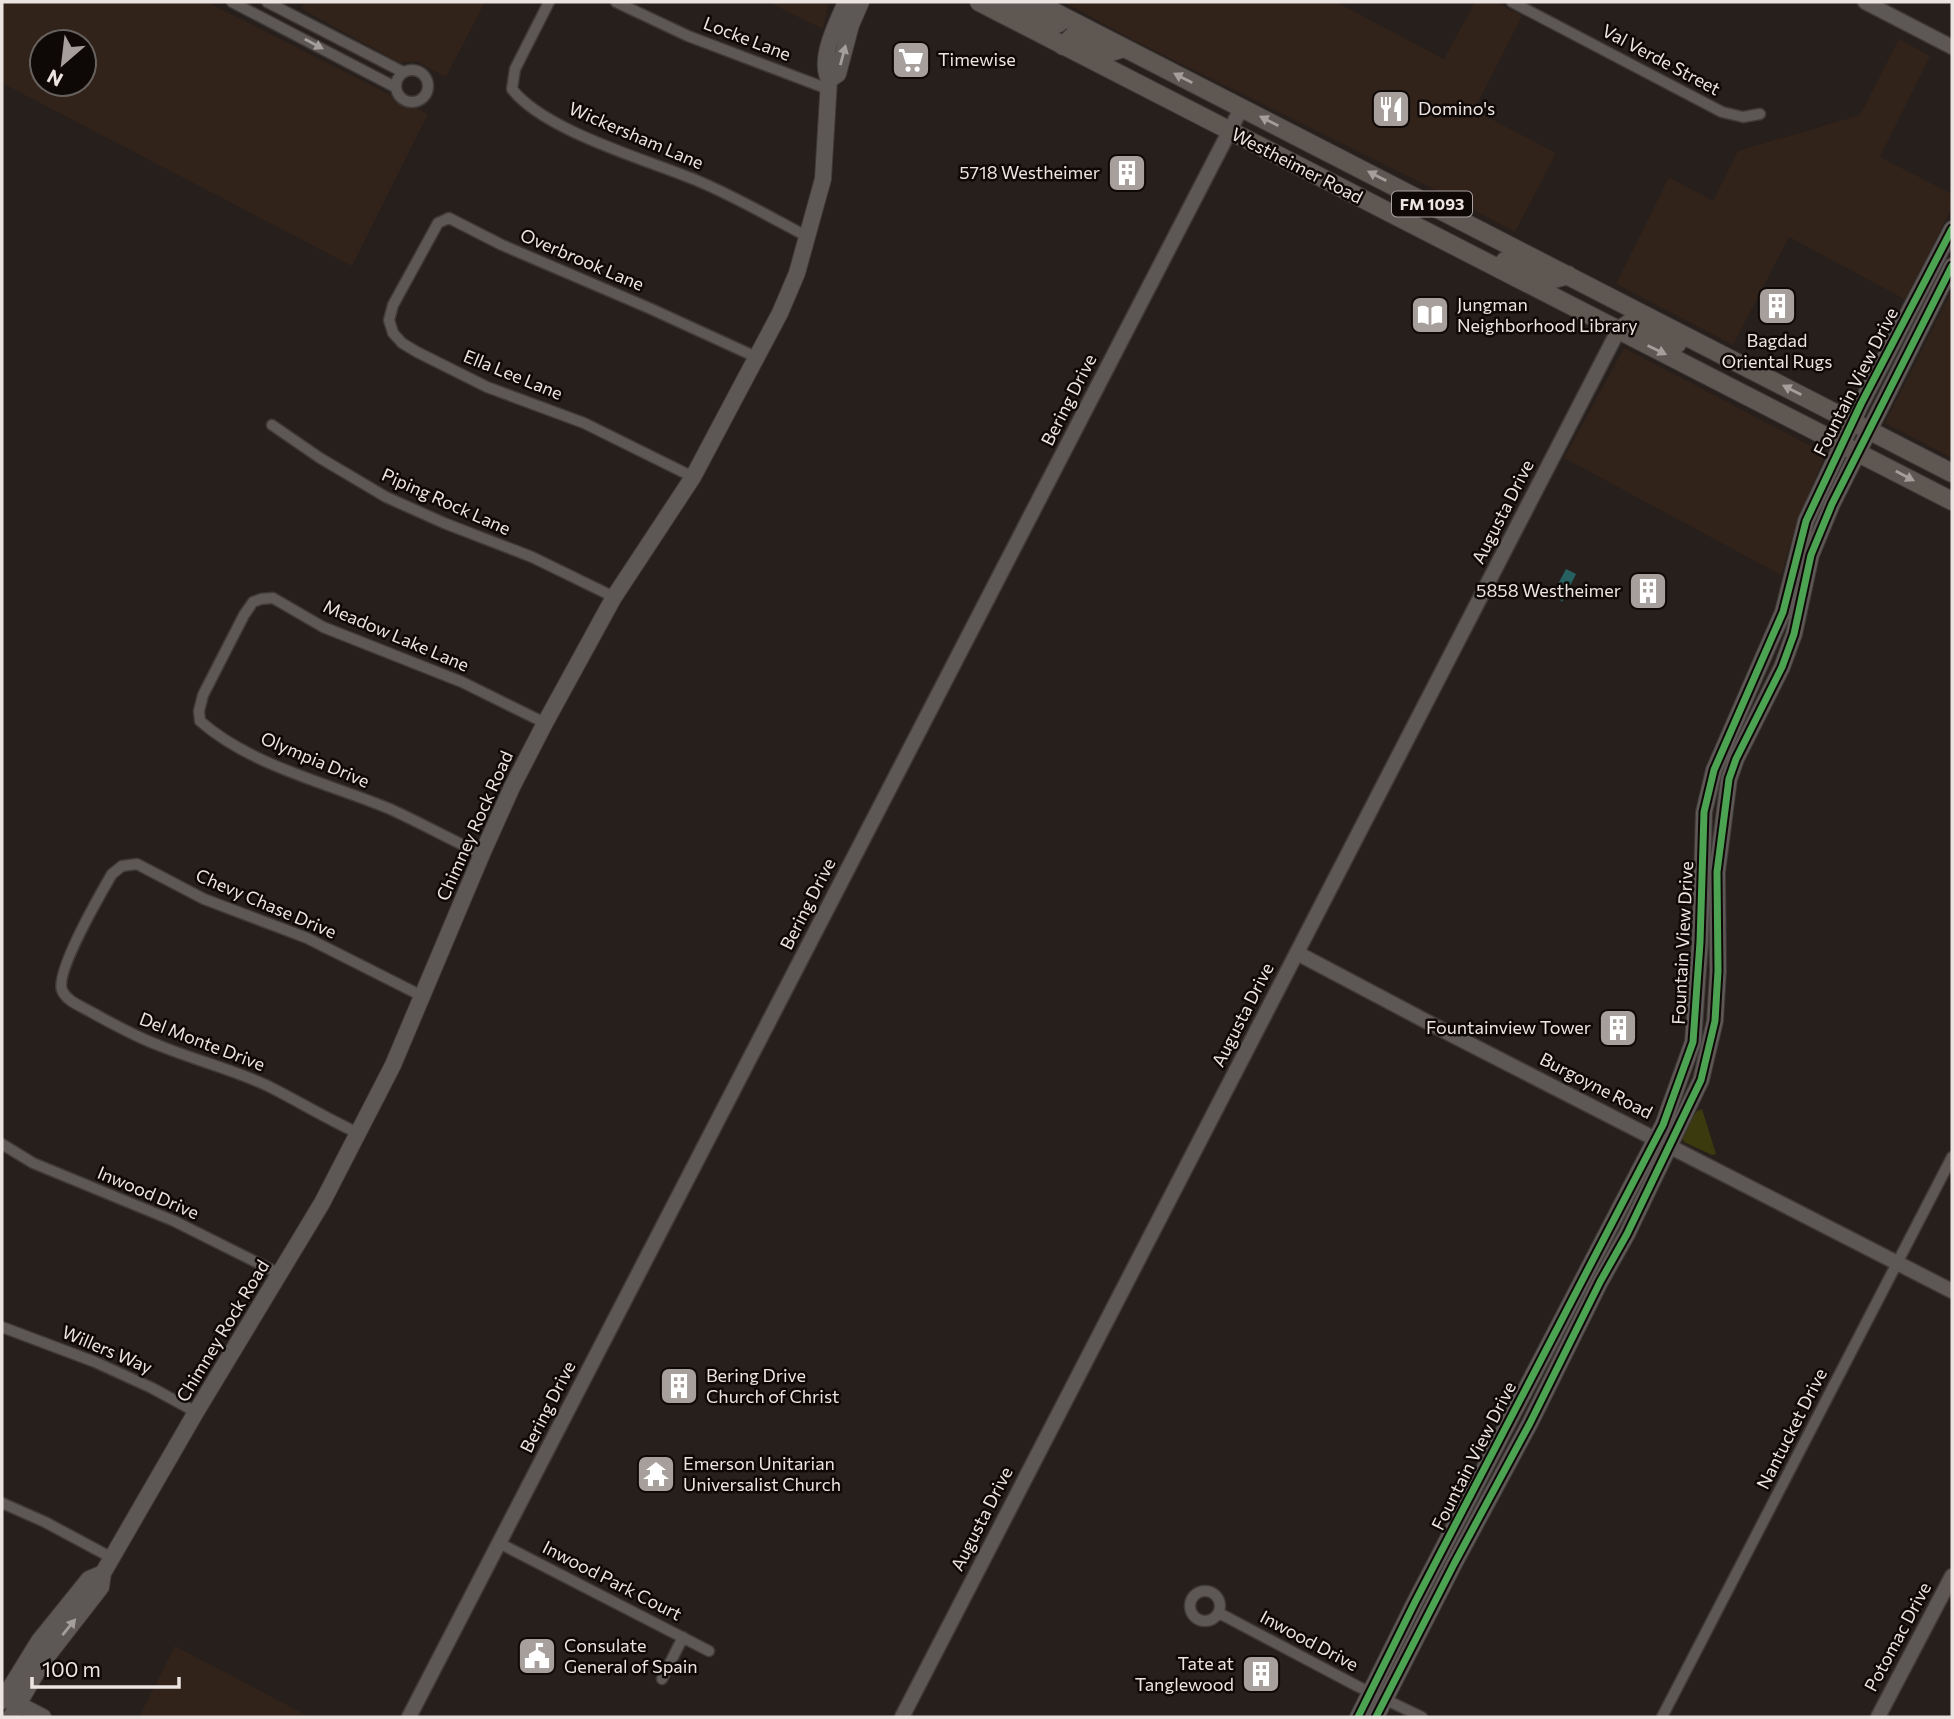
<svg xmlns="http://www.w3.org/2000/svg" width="1954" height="1719" font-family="Commissioner,sans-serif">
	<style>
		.commercial { fill: #32231a; fill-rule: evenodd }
		.green { fill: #3a3a0e }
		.water { fill: #266060 }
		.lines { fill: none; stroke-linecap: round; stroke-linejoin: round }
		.minor-casing { stroke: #3e3937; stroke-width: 13 }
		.tertiary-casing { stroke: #3e3937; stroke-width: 17 }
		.secondary-casing { stroke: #3e3937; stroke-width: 18 }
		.primary-casing { stroke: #3e3937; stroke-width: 20 }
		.minor { stroke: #5d5856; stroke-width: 10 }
		.tertiary { stroke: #5d5856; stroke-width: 14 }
		.secondary { stroke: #5d5856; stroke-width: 16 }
		.primary { stroke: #5f5852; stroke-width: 18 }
		.cycleway-casing { stroke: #0e0907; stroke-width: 11 }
		.cycleway { stroke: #4ca352; stroke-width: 7 }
		.oneway { fill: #a49e9c }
		.oneway2 { fill: #a69e9a }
		.labels { text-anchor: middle; stroke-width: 5; stroke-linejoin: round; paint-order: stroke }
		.shield { fill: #0e0907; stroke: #a9a2a0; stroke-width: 2 }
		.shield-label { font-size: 16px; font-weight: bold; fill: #ece4e1 }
		.street-label { font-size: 18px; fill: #ece4e1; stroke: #0e0907 }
		.poi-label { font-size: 18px; fill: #ece4e1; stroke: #0e0907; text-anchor: start }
	</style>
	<rect width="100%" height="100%" fill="#261f1c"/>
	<path class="commercial" d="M 2,2 L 207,2 L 428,114 L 352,266 L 2,83 ZM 42,42 L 84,42 L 84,84 L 42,84 Z
		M 303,2 L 485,2 L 446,77 L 416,61 L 400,63 L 302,9 Z
		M 768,2 L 829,2 L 823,29 Z
		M 1064,2 L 1336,2 L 1444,59 L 1475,2 L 1496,2 L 1522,16 L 1474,110 L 1556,153 L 1515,232 L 1442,193 L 1135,41 Z
		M 1899,39 L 1930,56 L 1880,157 L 1952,194 L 1952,207 L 1906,300 L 1789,237 L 1733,345 L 1616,284 L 1669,177 L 1713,201 L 1738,151 L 1860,115 Z
		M 1952,290 L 1952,458 L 1885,423 Z
		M 1624,348 L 1826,454 L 1796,525 L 1781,575 L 1564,458 Z
		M 175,1646 L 310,1717 L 139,1717 Z"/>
	<path class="green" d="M 1702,1109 L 1716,1154 L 1712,1155 L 1684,1142 L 1681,1135 L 1697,1111 Z"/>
	<path class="water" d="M 1566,569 L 1576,574 L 1562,602 L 1558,597 L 1551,597 Z"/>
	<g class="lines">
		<g class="minor-casing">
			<path id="minor" d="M 232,2 L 395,87
				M 267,2 L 403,72
				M 549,2 L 515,69 L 512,89 C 544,131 648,160 698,181 C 736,197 772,218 808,237
				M 616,2 L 688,36 L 828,89
				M 1512,2 L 1722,112 L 1743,117 L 1760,114
				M396 86a16 16 0 1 1 32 0a16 16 0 1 1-32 0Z
				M 272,425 L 320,458 L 386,497 L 444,523 L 532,557 L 614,597
				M 693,477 L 584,423 L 487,387 L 417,352 L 402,343 L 393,333 L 389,320 L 393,305 L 438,223 L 449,218 L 502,245 L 649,308 L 756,357
				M 482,854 C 451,840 421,823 390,809 C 328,783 251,766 200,721 L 199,711 L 203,695 L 244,615 L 253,602 L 261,599 L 273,598 L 323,627 L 462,682 L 545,723
				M 358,1133 C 327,1119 298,1101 268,1086 C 232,1069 194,1060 158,1045 C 134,1036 113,1024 91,1012 C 81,1006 66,1001 62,990 C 55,972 101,893 112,874 L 122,866 L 137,864 L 204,899 L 307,938 L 422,996
				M 2,1144 L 33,1163 L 174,1221 L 280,1274
				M 2,1327 L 95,1362 L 152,1388 L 196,1412
				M 2,1503 L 45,1522 L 114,1559
				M 499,1543 L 709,1651
				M1190 1606a15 15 0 1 1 30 0a15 15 0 1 1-30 0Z
				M 1219,1613 L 1357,1686 L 1422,1717
				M 662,1679 L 683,1637
				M 1662,1717 L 1952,1157"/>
		</g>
		<g class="tertiary-casing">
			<path id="tertiary" d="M 1865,2 L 1952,47
				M 1297,953 L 1454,1036 L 1952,1291
				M 409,1717 L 1242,107
				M 902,1717 L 1618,331
				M 1878,1717 L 1952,1576"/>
		</g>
		<g class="secondary-casing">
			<path id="secondary" d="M 829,80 L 838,74 L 851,25 L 861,2
				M 10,1700 L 43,1717
				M 2,1701 L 39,1641 L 89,1579 L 103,1573
				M 11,1717 L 42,1663 L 101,1587 L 103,1573 L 196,1412 L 322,1203 L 393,1065 L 482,854 L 512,787 L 545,723 L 614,597 L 693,477 L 780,313 L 797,273 L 823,179 L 829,80 C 818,58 837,23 846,2
				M 1358,1717 L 1415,1602 L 1663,1125 L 1693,1042 L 1700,942 L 1704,812 L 1714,770 L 1783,612 L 1806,521 L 1861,404 L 1952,229
				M 1376,1717 L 1454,1564 L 1530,1423 L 1600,1282 L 1627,1234 L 1701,1080 L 1715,1021 L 1718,971 L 1717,872 L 1729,779 L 1736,759 L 1782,667 L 1794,634 L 1811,555 L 1832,504 L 1952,266"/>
		</g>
		<g class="primary-casing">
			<path id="primary" d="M 979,2 L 1952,501
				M 1006,2 L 1051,26 L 1059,23 L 1062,16
				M 1035,2 L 1952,473
				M 1063,46 L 1073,36 L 1108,53 L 1121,49
				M 1500,269 L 1505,261 L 1509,260 L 1550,280 L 1568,275
				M 1618,331 L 1628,324 L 1633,323 L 1677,344"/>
		</g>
		<use href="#minor" class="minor"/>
		<use href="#tertiary" class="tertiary"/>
		<use href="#secondary" class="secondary"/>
		<use href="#primary" class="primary"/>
		<g class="cycleway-casing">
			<path id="cycleway" d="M 1358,1717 L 1415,1602 L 1663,1125 L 1693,1042 L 1700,942 L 1704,812 L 1714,770 L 1783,612 L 1806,521 L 1861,404 L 1952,229
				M 1376,1717 L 1454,1564 L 1530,1423 L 1600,1282 L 1627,1234 L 1701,1080 L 1715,1021 L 1718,971 L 1717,872 L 1729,779 L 1736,759 L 1782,667 L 1794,634 L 1811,555 L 1832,504 L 1952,266"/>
		</g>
		<use href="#cycleway" class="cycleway"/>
	</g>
	<defs><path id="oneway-solid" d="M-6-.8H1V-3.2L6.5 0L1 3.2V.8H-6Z" transform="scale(1.75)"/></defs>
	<g class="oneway">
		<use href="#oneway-solid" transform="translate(314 44) rotate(28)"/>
		<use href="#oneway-solid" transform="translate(843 55) rotate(-75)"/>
		<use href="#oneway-solid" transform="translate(69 1627) rotate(-51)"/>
	</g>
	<g class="oneway2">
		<use href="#oneway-solid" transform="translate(1183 78) rotate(-153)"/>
		<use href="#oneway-solid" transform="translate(1269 121) rotate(-153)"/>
		<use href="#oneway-solid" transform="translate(1377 176) rotate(-153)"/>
		<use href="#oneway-solid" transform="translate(1657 350) rotate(26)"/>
		<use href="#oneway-solid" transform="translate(1792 390) rotate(-153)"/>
		<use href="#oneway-solid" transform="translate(1905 476) rotate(28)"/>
	</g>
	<defs>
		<g id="supermarket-square" transform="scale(2.0125)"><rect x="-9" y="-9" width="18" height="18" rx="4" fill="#a79f9c" stroke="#0e0907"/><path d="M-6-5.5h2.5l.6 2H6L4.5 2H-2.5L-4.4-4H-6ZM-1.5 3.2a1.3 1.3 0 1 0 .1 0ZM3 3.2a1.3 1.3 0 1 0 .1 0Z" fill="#fff"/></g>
		<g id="restaurant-square" transform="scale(2.0125)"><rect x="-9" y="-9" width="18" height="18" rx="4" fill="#a79f9c" stroke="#0e0907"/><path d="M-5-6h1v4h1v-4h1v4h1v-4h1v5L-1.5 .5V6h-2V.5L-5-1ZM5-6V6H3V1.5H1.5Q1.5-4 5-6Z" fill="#fff"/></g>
		<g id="building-square" transform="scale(2.0125)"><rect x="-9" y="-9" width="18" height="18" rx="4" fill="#a79f9c" stroke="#0e0907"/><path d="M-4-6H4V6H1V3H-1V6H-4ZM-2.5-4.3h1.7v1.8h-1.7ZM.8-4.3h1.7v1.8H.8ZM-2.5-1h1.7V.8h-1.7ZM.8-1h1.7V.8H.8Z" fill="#fff"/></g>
		<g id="library-square" transform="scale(2.0125)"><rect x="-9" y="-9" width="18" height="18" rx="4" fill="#a79f9c" stroke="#0e0907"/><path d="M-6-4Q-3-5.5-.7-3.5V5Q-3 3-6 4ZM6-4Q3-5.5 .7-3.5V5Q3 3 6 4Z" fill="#fff"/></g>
		<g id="temple-square" transform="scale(2.0125)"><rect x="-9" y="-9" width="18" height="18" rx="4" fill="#a79f9c" stroke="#0e0907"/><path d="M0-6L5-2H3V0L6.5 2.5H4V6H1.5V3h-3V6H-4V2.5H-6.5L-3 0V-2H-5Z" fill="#fff"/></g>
		<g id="civic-square" transform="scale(2.0125)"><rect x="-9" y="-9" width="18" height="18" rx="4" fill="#a79f9c" stroke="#0e0907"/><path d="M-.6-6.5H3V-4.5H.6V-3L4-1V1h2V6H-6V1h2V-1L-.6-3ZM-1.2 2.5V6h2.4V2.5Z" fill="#fff"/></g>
	</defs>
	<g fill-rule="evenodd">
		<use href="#supermarket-square" x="911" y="60"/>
		<use href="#restaurant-square" x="1391" y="109"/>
		<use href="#building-square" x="1127" y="173"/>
		<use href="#building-square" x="1777" y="306"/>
		<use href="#library-square" x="1430" y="315"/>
		<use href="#building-square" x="1648" y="591"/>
		<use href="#building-square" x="1618" y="1028"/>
		<use href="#building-square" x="679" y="1386"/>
		<use href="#temple-square" x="656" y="1474"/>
		<use href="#civic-square" x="537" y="1656"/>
		<use href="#building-square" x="1261" y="1674"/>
	</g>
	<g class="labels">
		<rect class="shield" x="1392" y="191.5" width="80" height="25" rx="5"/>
		<g class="shield-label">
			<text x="1432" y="210">FM 1093</text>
		</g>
		<g class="street-label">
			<text transform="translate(747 39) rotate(21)" y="6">Locke Lane</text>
			<text transform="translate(1661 60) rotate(28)" y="6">Val Verde Street</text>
			<text transform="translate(636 136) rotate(23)" y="6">Wickersham Lane</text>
			<text transform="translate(1297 166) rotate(27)" y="6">Westheimer Road</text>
			<text transform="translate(582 260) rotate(23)" y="6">Overbrook Lane</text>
			<text transform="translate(513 375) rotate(22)" y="6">Ella Lee Lane</text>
			<text transform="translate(1856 382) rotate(-63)" y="6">Fountain View Drive</text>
			<text transform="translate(1069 400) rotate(-63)" y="6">Bering Drive</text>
			<text transform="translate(446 502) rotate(24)" y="6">Piping Rock Lane</text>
			<text transform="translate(1503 512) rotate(-63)" y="6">Augusta Drive</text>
			<text transform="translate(396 636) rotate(23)" y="6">Meadow Lake Lane</text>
			<text transform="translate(315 760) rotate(23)" y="6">Olympia Drive</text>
			<text transform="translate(475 826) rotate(-66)" y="6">Chimney Rock Road</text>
			<text transform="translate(266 904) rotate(23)" y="6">Chevy Chase Drive</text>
			<text transform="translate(808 904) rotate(-63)" y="6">Bering Drive</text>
			<text transform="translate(1683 943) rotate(-87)" y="6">Fountain View Drive</text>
			<text transform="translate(1243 1015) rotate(-63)" y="6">Augusta Drive</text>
			<text transform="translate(202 1042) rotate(21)" y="6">Del Monte Drive</text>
			<text transform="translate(1596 1086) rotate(27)" y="6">Burgoyne Road</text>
			<text transform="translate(148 1193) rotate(23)" y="6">Inwood Drive</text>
			<text transform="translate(223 1331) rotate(-59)" y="6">Chimney Rock Road</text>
			<text transform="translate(107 1350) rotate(23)" y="6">Willers Way</text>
			<text transform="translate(548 1407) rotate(-63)" y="6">Bering Drive</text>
			<text transform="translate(1792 1429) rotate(-63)" y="6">Nantucket Drive</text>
			<text transform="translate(1474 1456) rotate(-63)" y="6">Fountain View Drive</text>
			<text transform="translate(982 1519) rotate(-63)" y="6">Augusta Drive</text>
			<text transform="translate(612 1581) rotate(27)" y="6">Inwood Park Court</text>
			<text transform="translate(1898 1637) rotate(-62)" y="6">Potomac Drive</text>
			<text transform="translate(1309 1641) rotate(28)" y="6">Inwood Drive</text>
		</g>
		<g class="poi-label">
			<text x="938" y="66">Timewise</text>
			<text x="1418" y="115">Domino's</text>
			<text x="1100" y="179" text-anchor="end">5718 Westheimer</text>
			<text x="1457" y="311">Jungman<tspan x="1457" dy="21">Neighborhood Library</tspan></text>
			<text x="1777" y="347" text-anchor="middle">Bagdad<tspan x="1777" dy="21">Oriental Rugs</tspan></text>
			<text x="1621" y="597" text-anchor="end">5858 Westheimer</text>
			<text x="1591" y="1034" text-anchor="end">Fountainview Tower</text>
			<text x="706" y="1382">Bering Drive<tspan x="706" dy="21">Church of Christ</tspan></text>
			<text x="683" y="1470">Emerson Unitarian<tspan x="683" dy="21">Universalist Church</tspan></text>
			<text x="564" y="1652">Consulate<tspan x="564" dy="21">General of Spain</tspan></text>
			<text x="1234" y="1670" text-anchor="end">Tate at<tspan x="1234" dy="21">Tanglewood</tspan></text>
		</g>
	</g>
	<rect width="1954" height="1719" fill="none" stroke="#ece4e1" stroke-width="7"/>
	<g transform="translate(63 63) rotate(208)"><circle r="33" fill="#0e0907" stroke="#67615e" stroke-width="2"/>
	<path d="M0-5L12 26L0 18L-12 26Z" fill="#a79f9c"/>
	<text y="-10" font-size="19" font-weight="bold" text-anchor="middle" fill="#ece4e1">N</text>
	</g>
	<path d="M32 1677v10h147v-10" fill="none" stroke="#ece4e1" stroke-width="3.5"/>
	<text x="42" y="1677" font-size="21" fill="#ece4e1" stroke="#0e0907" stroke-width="5" paint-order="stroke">100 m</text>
</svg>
